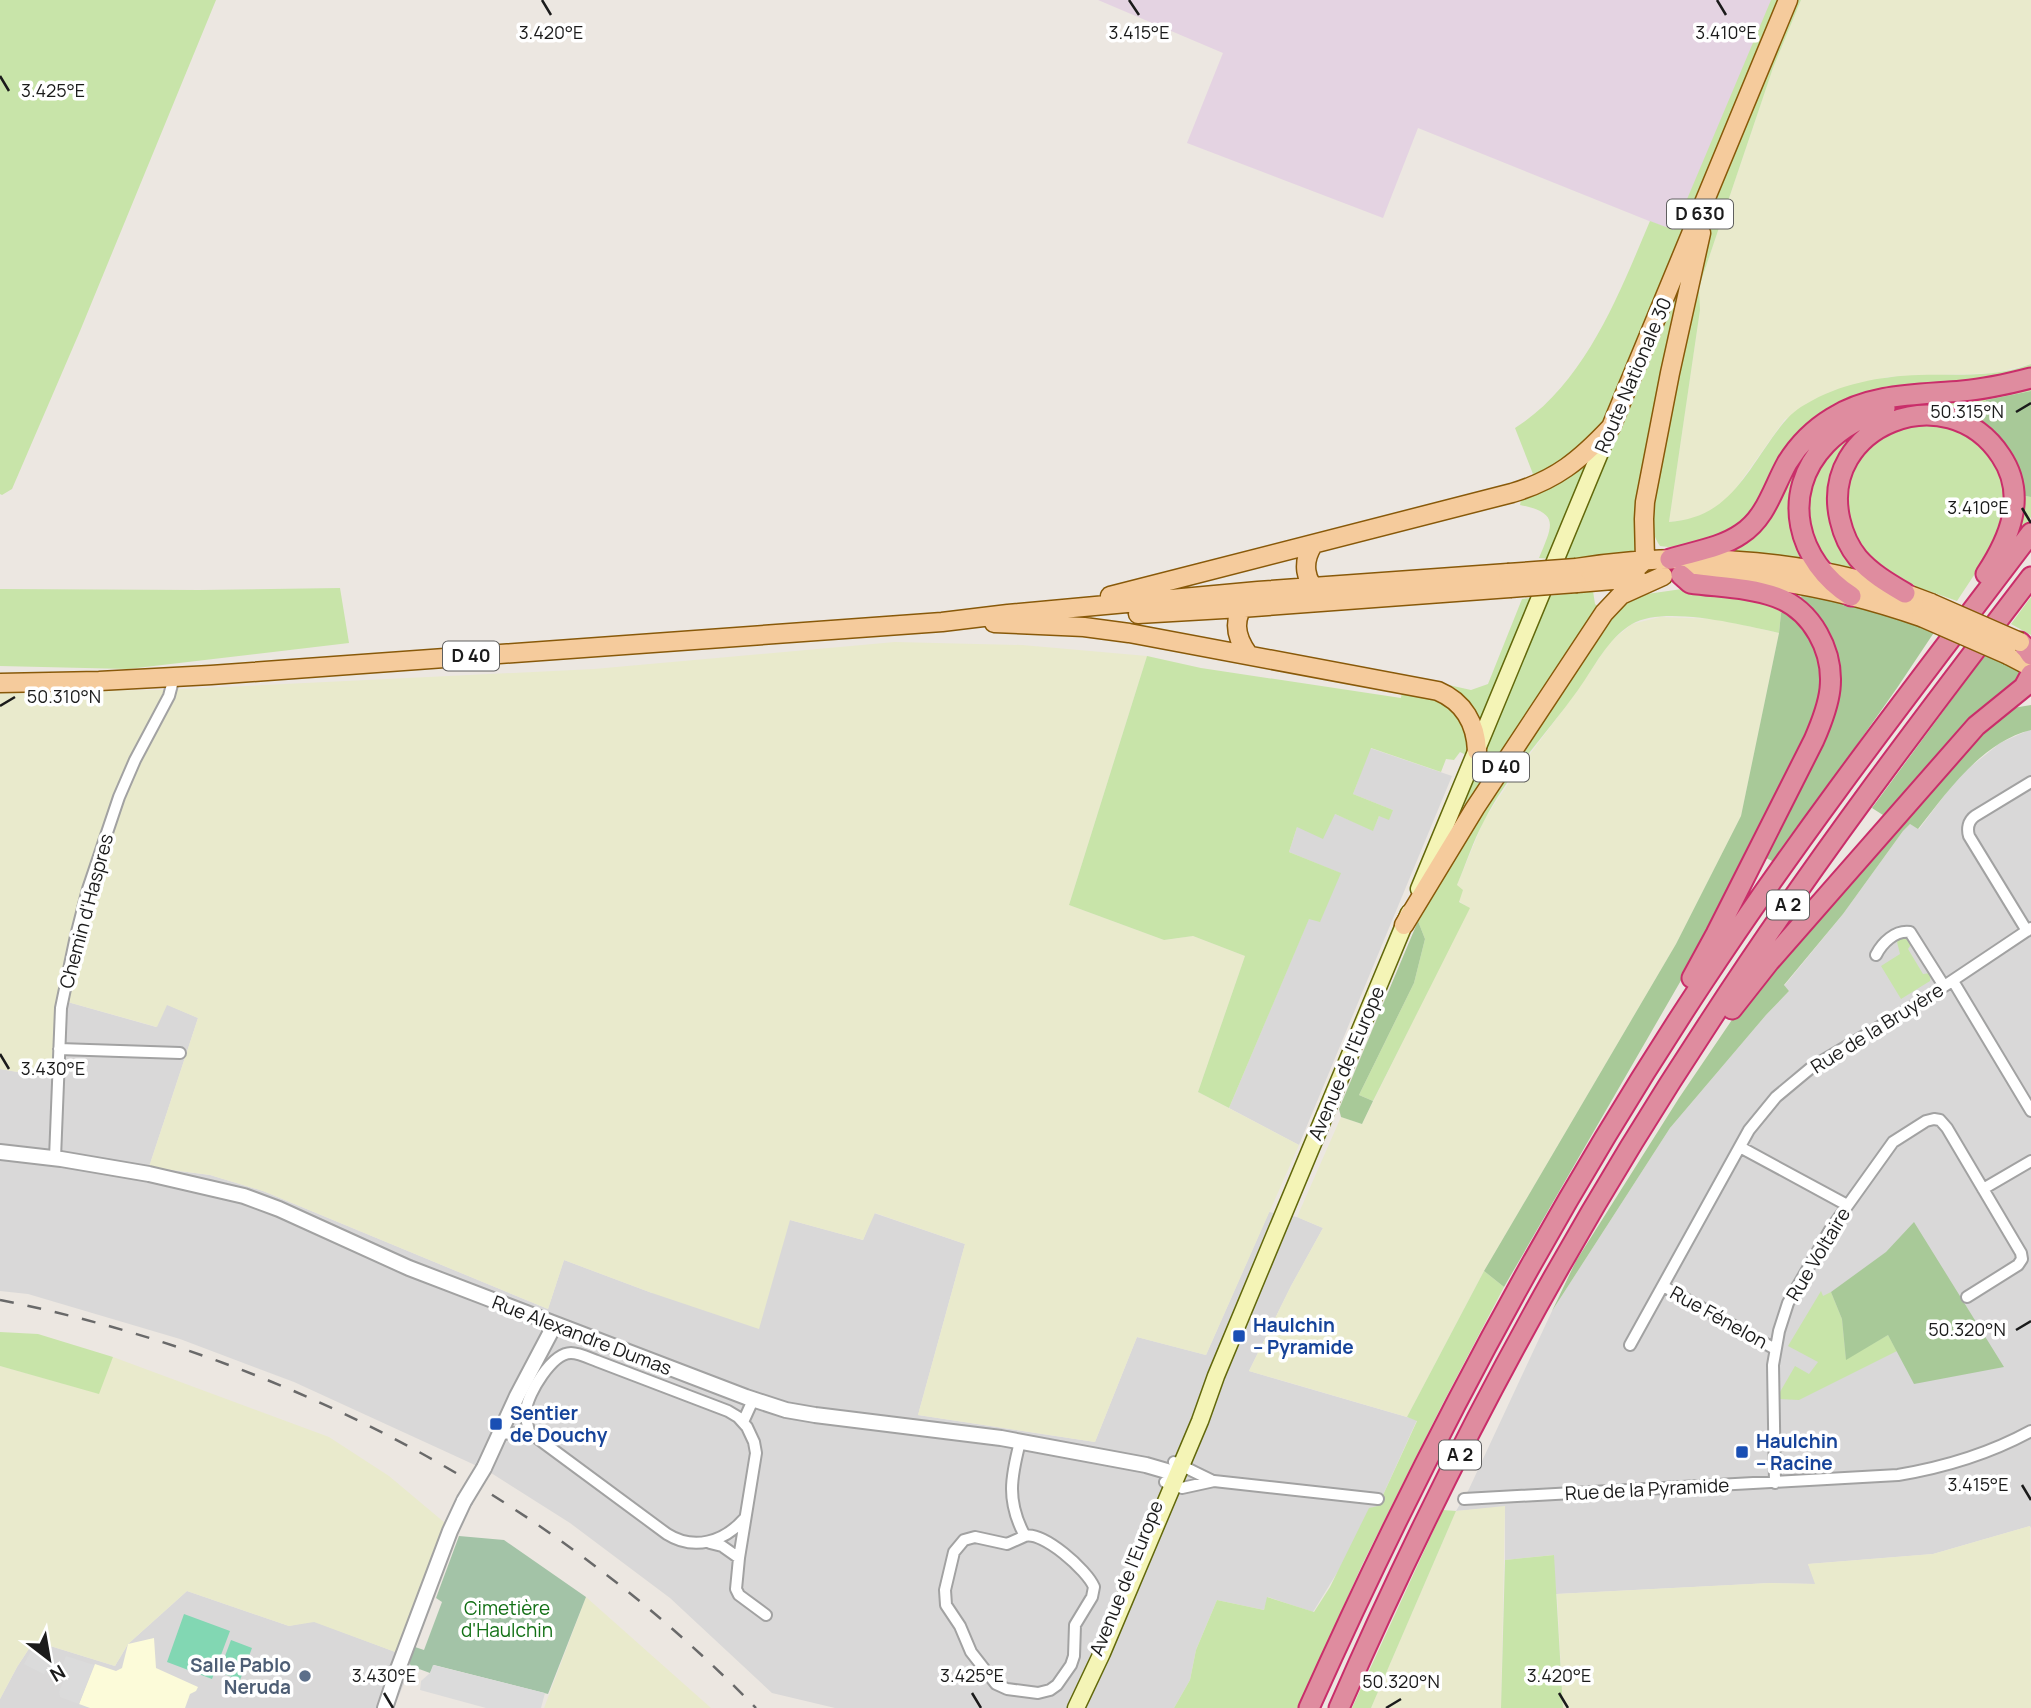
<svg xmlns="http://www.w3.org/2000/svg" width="2031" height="1708" font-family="Manrope,sans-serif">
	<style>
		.residential { fill: #d9d8d8 }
		.industrial { fill: #e4d3e2 }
		.education { fill: #fcfbd9 }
		.farmland { fill: #e9eacc }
		.grass { fill: #c8e4a9 }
		.forest { fill: #a8c998 }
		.cemetery { fill: #a3c3a7 }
		.pitch { fill: #82d7b3 }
		.parking { fill: #dbdbdb }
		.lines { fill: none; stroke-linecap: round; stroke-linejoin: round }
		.minor-casing { stroke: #a2a2a2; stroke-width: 14 }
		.tertiary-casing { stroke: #a2a2a2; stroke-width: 18 }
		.secondary-casing { stroke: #62680b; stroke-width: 19 }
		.primary-casing { stroke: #885909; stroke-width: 21 }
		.motorway-casing { stroke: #c92e6a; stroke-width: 23 }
		.minor { stroke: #fff; stroke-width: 10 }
		.tertiary { stroke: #fff; stroke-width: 14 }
		.secondary { stroke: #f4f4b6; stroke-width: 16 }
		.primary { stroke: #f5cb9c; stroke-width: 18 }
		.motorway { stroke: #df8c9f; stroke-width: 19 }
		.rail { stroke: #696969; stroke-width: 2.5; stroke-dasharray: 14 14; stroke-linecap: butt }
		.tertiary-bridge-casing { stroke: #a2a2a2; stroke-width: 18; stroke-linecap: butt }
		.primary-bridge-casing { stroke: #885909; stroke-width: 21; stroke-linecap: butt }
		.tertiary-bridge { stroke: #fff; stroke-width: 14 }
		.primary-bridge { stroke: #f5cb9c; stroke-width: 18 }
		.ticks { fill: none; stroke: #1b1b1b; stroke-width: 2.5 }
		.transit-dot { fill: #1a4fb4; stroke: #fff; stroke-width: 2.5 }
		.service-dot { fill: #5c6f8a; stroke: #fff; stroke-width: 2.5 }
		.labels { text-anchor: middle; stroke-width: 7; stroke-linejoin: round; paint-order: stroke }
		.shield { fill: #fff; stroke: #5f5f5f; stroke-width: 2 }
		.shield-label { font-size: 18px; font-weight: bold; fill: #1b1b1b }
		.street-label { font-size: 19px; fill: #1b1b1b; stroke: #fff }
		.transit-label { font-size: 19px; font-weight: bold; fill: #164399; stroke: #fff; text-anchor: start }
		.park-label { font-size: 19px; fill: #127015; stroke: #fff }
		.service-label { font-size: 19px; font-weight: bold; fill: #4e5e75; stroke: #fff; text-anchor: end }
		.ticks-label { font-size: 18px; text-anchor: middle; fill: #1b1b1b; stroke: #fff; stroke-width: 7; stroke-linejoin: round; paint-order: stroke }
	</style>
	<rect width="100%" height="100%" fill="#ece7e1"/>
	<path class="residential" d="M 2029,730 L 2031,730 L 2031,1528 L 2030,1526 L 1933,1554 L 1808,1564 L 1816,1584 L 1770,1583 L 1556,1594 L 1553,1555 L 1505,1560 L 1505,1507 L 1456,1511 L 1469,1489 L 1552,1311 L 1670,1128 L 1766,1015 L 1789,991 L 1784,986 L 1843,914 L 1903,831 L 1910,824 L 1919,829 L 1959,776 L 2000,743 Z
		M 1370,748 L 1452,776 L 1299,1145 L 1229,1108 L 1309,918 L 1320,921 L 1340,873 L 1289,852 L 1297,827 L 1335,814 L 1373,830 L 1379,816 L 1393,810 L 1353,794 Z
		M 57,999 L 156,1027 L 166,1004 L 198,1018 L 149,1167 L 210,1175 L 263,1191 L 548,1309 L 564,1260 L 652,1293 L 790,1220 L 863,1240 L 874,1213 L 965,1244 L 918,1415 L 1095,1442 L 1137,1337 L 1206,1355 L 1269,1212 L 1297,1217 L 1323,1228 L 1291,1286 L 1249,1371 L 1417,1420 L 1378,1506 L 1313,1612 L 1268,1597 L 1264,1610 L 1217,1600 L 1196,1650 L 1190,1680 L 1174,1708 L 835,1708 L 772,1693 L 670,1598 L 570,1523 L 488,1471 L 294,1382 L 180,1339 L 28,1294 L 0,1291 L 0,1069 L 53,1078 Z
		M 187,1591 L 289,1626 L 313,1621 L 398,1653 L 409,1662 L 411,1666 L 394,1708 L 0,1708 L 0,1699 L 17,1667 L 34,1641 L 115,1666 L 128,1644 Z"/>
	<path class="industrial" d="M 1098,0 L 1772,0 L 1674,231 L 1418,128 L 1383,218 L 1187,143 L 1223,53 Z"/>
	<path class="education" d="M 154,1638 L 156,1668 L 198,1687 L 196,1691 L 190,1694 L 185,1708 L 90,1708 L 79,1704 L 95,1664 L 116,1671 L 122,1668 L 128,1644 Z"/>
	<path class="farmland" d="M 1801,0 L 2031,0 L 2031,364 L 1995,373 L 1887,377 L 1785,419 L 1729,498 L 1714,510 L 1691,519 L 1669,522 L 1700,310 L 1699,287 L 1773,68 Z
		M 1660,617 L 1716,619 L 1779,633 L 1741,816 L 1676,944 L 1484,1271 L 1407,1417 L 1249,1371 L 1291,1286 L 1323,1228 L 1297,1217 L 1341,1117 L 1362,1124 L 1469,908 L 1459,901 L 1457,885 L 1484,820 L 1510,781 L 1577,691 L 1610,642 L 1632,624 Z
		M 895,642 L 1022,645 L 1147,656 L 1069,905 L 1164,940 L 1193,936 L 1245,956 L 1198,1092 L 1299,1145 L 1206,1355 L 1137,1337 L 1095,1442 L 918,1415 L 965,1244 L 875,1213 L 863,1240 L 790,1220 L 759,1329 L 652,1293 L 564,1260 L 548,1309 L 263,1191 L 210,1175 L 149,1167 L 198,1018 L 167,1005 L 157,1027 L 57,999 L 53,1078 L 0,1069 L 0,691 L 162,690 L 594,669 Z
		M 113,1357 L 329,1437 L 389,1476 L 445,1523 L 398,1653 L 314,1622 L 289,1626 L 187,1591 L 128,1644 L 115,1666 L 34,1641 L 17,1667 L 0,1699 L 0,1366 L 98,1393 Z
		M 1505,1506 L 1501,1708 L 1371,1708 L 1456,1511 Z
		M 2030,1526 L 2031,1708 L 1563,1708 L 1557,1594 L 1770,1583 L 1815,1584 L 1808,1564 L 1933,1554 Z
		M 586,1597 L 711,1708 L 544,1708 Z"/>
	<path class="grass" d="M 0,0 L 216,0 L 80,331 L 12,489 L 2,495 L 0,494 Z
		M 1771,0 L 1801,0 L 1773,68 L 1699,287 L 1700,310 L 1669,522 C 1725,518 1743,479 1772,438 C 1782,424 1791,412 1806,404 C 1839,384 1881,376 1919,375 C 1957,374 1995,378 2031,364 L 2031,391 L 1986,400 L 2019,495 L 2031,497 L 2031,517 L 2013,540 L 1984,560 L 1957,601 L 1895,579 L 1863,576 L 1682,546 L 1668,547 L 1660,546 C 1650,531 1651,519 1653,502 L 1685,345 L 1637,551 L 1629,557 L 1579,561 L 1539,558 C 1552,526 1561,513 1520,505 L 1525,482 L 1533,474 L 1515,428 C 1585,384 1619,294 1650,221 L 1674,230 Z
		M 340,588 L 349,643 L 128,669 L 0,666 L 0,589 L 199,590 Z
		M 1682,589 L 1736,592 L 1783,611 L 1781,613 L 1779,633 C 1742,625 1665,605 1632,624 C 1607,639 1594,668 1578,690 C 1548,732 1507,775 1484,821 C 1473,841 1466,864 1457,885 L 1463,890 L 1459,902 L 1470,908 L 1373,1101 L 1359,1095 L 1414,983 L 1425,939 L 1418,921 L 1481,815 L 1464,806 L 1480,762 L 1460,752 L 1454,760 L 1446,759 L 1441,772 L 1371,748 L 1353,794 L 1393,810 L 1389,820 L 1379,816 L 1373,831 L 1335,814 L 1323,839 L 1297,827 L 1289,852 L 1341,873 L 1320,922 L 1309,919 L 1229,1108 L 1198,1092 L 1245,956 L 1193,936 L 1164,940 L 1069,905 L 1147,656 L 1201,668 L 1401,698 L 1404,675 L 1471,690 L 1488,684 L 1522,599 L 1593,591 L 1595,604 L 1610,617 L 1631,599 L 1647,594 Z
		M 2031,597 L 2031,635 L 2011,624 Z
		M 1907,935 L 1914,940 L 1908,949 L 1923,974 L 1931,973 L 1930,981 L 1901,999 L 1881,966 L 1900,954 L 1897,942 L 1902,936 Z
		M 1484,1271 L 1504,1287 L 1443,1403 L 1362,1565 L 1298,1708 L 1174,1708 L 1190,1680 L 1196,1650 L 1217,1600 L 1264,1610 L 1267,1597 L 1314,1612 L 1330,1587 L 1369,1508 L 1378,1506 L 1417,1421 L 1407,1417 Z
		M 1821,1291 L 1823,1296 L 1831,1292 L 1842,1319 L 1846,1359 L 1888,1335 L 1897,1351 L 1799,1400 L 1779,1399 L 1780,1392 L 1795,1366 L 1809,1374 L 1818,1362 L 1788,1346 Z
		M 0,1332 L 38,1334 L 113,1357 L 99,1394 L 0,1366 Z
		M 1443,1510 L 1456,1511 L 1371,1708 L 1352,1708 Z
		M 1554,1555 L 1563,1708 L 1501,1708 L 1505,1560 Z"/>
	<path class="forest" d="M 2031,391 L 2031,497 L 2019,495 L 1980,427 L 1986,400 Z
		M 1808,593 L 1873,610 L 1935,631 L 1897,688 L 1774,862 L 1751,850 L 1713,925 L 1504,1287 L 1484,1271 L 1676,944 L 1741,816 L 1779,633 L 1781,613 L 1798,598 Z
		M 1987,652 L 2017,669 L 2021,674 L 2013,708 L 2031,705 L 2031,730 C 1982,742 1948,791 1918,829 L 1910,824 L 1903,831 L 1843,914 L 1784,985 L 1789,991 L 1766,1015 L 1670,1128 L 1552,1311 L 1576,1261 L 1679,1098 L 1742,1005 L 1897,824 L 1872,808 Z
		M 1418,921 L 1425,939 L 1414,983 L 1359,1095 L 1373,1101 L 1362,1124 L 1341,1117 L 1339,1109 Z
		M 1914,1222 L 2004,1367 L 1914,1384 L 1888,1335 L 1846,1360 L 1842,1319 L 1831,1292 L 1886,1252 Z"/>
	<path class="cemetery" d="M 459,1536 L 504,1540 L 586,1597 L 548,1694 L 434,1665 L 430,1673 L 411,1666 L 409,1662 L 415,1647 L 424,1650 L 442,1602 L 436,1598 Z"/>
	<path class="pitch" d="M 184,1614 L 230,1631 L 212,1679 L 167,1662 Z
		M 231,1640 L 252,1648 L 240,1680 L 219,1672 Z"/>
	<path class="parking" d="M 36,1642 L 51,1646 L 47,1668 L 44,1674 L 24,1664 Z
		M 66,1656 L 94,1665 L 79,1704 L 60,1697 L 59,1692 L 66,1675 L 60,1672 Z
		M 433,1665 L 545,1693 L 541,1708 L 486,1708 L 420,1690 L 421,1681 L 430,1673 Z"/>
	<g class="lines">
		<g class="minor-casing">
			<path id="minor" d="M 2027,931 L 1969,836 C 1967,829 1968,821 1975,816 L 2031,782
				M 1876,955 C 1882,943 1895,930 1910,932 L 1944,986
				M 1953,981 L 2031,1111
				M 59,1049 L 180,1053
				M 1740,1147 L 1847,1205
				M 55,1158 L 61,1008 L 76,936 L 88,889 L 119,797 L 135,760 L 169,696 L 174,677
				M 1983,1189 L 2031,1161
				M 1663,1286 L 1775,1349
				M 1630,1345 L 1749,1130 L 1776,1097 L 1812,1067 L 1916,1005 L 2031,928
				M 743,1422 L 753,1400
				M 529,1432 C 528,1425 525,1417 526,1410 C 528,1393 552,1353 571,1353 C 579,1353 589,1358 597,1361 L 728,1411 L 738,1417 L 747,1427 L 754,1442 L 756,1453 L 739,1558 L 736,1589 L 739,1595 L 766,1615
				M 500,1434 L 529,1432 L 667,1534 C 694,1551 724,1542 744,1519
				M 1020,1442 C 1011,1477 1006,1501 1025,1536 C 1043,1531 1087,1570 1094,1587 L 1092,1597 L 1075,1625 L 1074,1656 L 1071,1665 L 1057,1685 L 1050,1690 L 1038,1693 L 1007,1689 L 996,1684 L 971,1652 L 960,1626 L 946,1605 L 945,1590 L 954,1552 L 964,1540 L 975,1537 L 1007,1544 L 1025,1536
				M 1174,1462 L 1211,1480
				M 1165,1482 L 1182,1488 L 1214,1481 L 1378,1499
				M 1775,1483 L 1773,1365 L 1779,1331 L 1788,1303 L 1830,1230 L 1893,1142 L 1926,1121 L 1934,1119 L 1940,1120 L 1947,1128 L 2021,1253 L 2022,1259 L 2018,1265 L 1967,1297
				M 1464,1499 L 1898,1475 C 1946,1467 1989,1454 2031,1431
				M 710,1543 L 722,1546 L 739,1558"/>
		</g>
		<g class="tertiary-casing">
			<path id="tertiary" d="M 0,1152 L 61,1159 L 149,1174 L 244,1196 L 279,1209 L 409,1268 L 746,1397 L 786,1410 L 815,1415 L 1001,1438 L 1146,1465 L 1177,1474
				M 484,1468 L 517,1396 L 555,1324
				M 385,1708 L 398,1669 L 450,1531 L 464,1501"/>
		</g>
		<g class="secondary-casing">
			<path id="secondary" d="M 1419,889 L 1609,431
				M 1076,1708 L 1102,1653 L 1200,1421 L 1216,1376 L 1409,913"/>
		</g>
		<g class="primary-casing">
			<path id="primary" d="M 1313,545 C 1302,562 1304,581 1320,594
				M 1576,568 C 1693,549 1821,560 1931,603
				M 1685,575 C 1765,574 1846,591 1921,617
				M 1625,579 L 1645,560 L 1644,519 L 1645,502 L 1670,373 L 1701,233
				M 1577,583 L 1637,578
				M 1110,596 L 1512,493 C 1556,480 1580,460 1611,427 L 1788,0
				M 1247,600 C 1233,618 1234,635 1248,654
				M 1138,614 L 1241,608 L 1510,588
				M 994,623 L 1084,627 L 1129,633 L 1438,691 C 1464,702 1476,724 1477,751
				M 2008,655 L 2031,667
				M 0,683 L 99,681 L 211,675 L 942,622 L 1008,614 L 1258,591 L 1508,573
				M 1404,925 L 1475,808 L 1604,613 L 1621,595 L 1663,576"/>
		</g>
		<g class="motorway-casing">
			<path id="motorway" d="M 1670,559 C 1692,552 1721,548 1741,534 C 1766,518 1773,488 1787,463 C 1798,445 1814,429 1832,418 C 1872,393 1918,395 1962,391 C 1986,389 2008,384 2031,378
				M 1681,575 L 1690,583 C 1717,587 1749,587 1776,597 C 1812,610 1834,651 1830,689 C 1828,707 1821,724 1814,740 L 1716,934 L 1692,978
				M 1905,593 C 1888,583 1871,573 1858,558 C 1849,547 1843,533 1840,520 C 1818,426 1947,374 2001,456 C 2028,496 2009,539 1986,574
				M 1851,596 C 1797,562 1779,493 1826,444 C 1842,427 1863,417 1885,408
				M 2020,642 L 2027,649 L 2031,655
				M 1732,1009 L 1769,962 L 1976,726 L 2024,687 L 2031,674
				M 1309,1708 C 1422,1456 1551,1212 1703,982 C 1805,827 1919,681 2031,533
				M 1339,1708 C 1443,1470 1567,1238 1710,1021 C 1809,868 1920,722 2031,577"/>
		</g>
		<use href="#minor" class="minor"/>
		<use href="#tertiary" class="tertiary"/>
		<use href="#secondary" class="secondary"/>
		<use href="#primary" class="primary"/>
		<use href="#motorway" class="motorway"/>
		<path class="rail" d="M 0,1300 C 289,1358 550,1497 756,1708"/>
		<g class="tertiary-bridge-casing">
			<path id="tertiary-bridge" d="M 464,1501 L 484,1468"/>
		</g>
		<g class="primary-bridge-casing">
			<path id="primary-bridge" d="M 1508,573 L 1576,568
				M 1510,588 L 1577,583
				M 1931,603 L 2020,642
				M 1921,617 L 2008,655"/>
		</g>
		<use href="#tertiary-bridge" class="tertiary-bridge"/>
		<use href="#primary-bridge" class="primary-bridge"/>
	</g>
	<path class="ticks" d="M 542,0 L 551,15M 1129,0 L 1139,15M 1717,0 L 1726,15M 0,76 L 9,91M 2016,412 L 2031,403M 2022,508 L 2031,523M 0,706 L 15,697M 0,1054 L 9,1069M 2016,1330 L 2031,1321M 2022,1485 L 2031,1500M 384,1693 L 393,1708M 972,1693 L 981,1708M 1559,1693 L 1568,1708M 1386,1708 L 1401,1699"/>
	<g class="transit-dot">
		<rect x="1232" y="1329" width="14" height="14" rx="3.5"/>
		<rect x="489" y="1417" width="14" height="14" rx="3.5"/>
		<rect x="1735" y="1445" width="14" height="14" rx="3.5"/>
	</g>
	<circle class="service-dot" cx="305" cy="1676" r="7"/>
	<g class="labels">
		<g class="shield">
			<rect x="1667" y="199.5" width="66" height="29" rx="5"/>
			<rect x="443" y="641.5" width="56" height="29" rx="5"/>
			<rect x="1473" y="752.5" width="56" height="29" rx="5"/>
			<rect x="1767" y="890.5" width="42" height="29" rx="5"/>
			<rect x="1439" y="1440.5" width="42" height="29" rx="5"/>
		</g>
		<g class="shield-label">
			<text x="1700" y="220">D 630</text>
			<text x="471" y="662">D 40</text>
			<text x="1501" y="773">D 40</text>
			<text x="1788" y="911">A 2</text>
			<text x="1460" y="1461">A 2</text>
		</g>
		<g class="street-label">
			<text transform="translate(1633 375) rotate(-67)" y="7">Route Nationale 30</text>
			<text transform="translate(86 911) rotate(-75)" y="7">Chemin d'Haspres</text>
			<text transform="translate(1877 1028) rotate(-32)" y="7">Rue de la Bruyère</text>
			<text transform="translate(1346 1063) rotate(-67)" y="7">Avenue de l'Europe</text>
			<text transform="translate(1818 1254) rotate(-59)" y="7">Rue Voltaire</text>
			<text transform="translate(1719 1317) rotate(29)" y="7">Rue Fénelon</text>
			<text transform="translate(582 1335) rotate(21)" y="7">Rue Alexandre Dumas</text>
			<text transform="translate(1647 1489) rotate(-3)" y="7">Rue de la Pyramide</text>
			<text transform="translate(1126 1578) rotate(-68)" y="7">Avenue de l'Europe</text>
		</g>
		<g class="transit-label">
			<text x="1253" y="1332">Haulchin<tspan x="1253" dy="22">– Pyramide</tspan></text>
			<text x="510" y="1420">Sentier<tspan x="510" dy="22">de Douchy</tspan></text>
			<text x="1756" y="1448">Haulchin<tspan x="1756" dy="22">– Racine</tspan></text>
		</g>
		<g class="park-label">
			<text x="507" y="1615">Cimetière<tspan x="507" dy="22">d'Haulchin</tspan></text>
		</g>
		<g class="service-label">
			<text x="291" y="1672">Salle Pablo<tspan x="291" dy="22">Neruda</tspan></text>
		</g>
	</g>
	<g class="ticks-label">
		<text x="551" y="39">3.420°E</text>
		<text x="1139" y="39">3.415°E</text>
		<text x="1726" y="39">3.410°E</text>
		<text x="53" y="97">3.425°E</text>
		<text x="1967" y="418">50.315°N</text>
		<text x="1978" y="514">3.410°E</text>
		<text x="64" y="703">50.310°N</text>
		<text x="53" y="1075">3.430°E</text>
		<text x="1967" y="1336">50.320°N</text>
		<text x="1978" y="1491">3.415°E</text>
		<text x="384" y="1682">3.430°E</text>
		<text x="972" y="1682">3.425°E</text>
		<text x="1559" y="1682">3.420°E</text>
		<text x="1401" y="1688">50.320°N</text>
	</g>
	<g transform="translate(49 1659) rotate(149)" stroke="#ffffff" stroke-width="5" paint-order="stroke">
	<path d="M0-5L12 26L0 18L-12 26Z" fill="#1b1b1b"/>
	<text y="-10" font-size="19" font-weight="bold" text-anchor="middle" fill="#1b1b1b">N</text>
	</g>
</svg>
